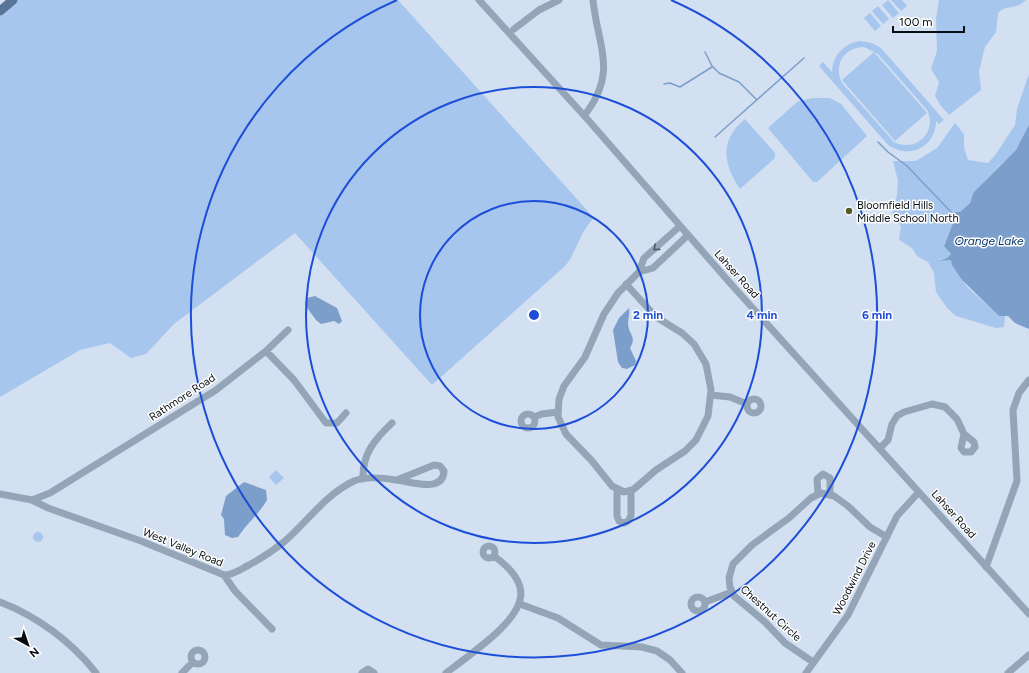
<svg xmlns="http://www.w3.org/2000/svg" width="1029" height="673" font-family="Figtree,sans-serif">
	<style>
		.green { fill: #a6c6ee; fill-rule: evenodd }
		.water { fill: #7c9eca }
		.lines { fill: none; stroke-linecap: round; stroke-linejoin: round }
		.stream { stroke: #7c9eca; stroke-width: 1.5 }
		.minor { stroke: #95a5b8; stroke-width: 7 }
		.major { stroke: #587497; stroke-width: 9 }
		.oneway { stroke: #4e5965 }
		.ring { fill: none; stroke: #1d4ed8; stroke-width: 2 }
		.poi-dot { fill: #585b29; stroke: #fff; stroke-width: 1.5 }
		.labels { text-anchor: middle; stroke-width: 3; stroke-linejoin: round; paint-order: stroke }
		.poi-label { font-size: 11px; fill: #080d12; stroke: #fff; text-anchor: start }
		.street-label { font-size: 11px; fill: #080d12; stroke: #fff }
		.water-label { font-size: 12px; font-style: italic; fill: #03356a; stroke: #fff }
		.centre { fill: #1d4ed8; stroke: #fff; stroke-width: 2 }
		.ring-label { font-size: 12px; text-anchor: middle; font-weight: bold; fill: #1d4ed8; stroke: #fff; stroke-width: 3; stroke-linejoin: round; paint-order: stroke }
	</style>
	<rect width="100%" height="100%" fill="#d2e0f1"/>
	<path class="green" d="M 18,0 L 398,0 L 594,218 C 580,231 577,252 565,266 L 432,385 L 295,233 L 174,324 L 146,354 L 131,358 L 110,343 L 80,350 L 0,397 L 0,15 Z
		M 888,0 L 899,13 L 893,18 L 882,5 Z
		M 891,0 L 902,0 L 907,6 L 901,11 Z
		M 939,0 L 1026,0 C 1014,11 1007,4 998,13 L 996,32 L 985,47 L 979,71 L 981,90 L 949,115 L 941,106 L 935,96 L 939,82 L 931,69 L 937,51 L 936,19 Z
		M 878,6 L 889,19 L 883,24 L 872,11 Z
		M 870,13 L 881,26 L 875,31 L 864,18 Z
		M 860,41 L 872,43 L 881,48 L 944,120 L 939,124 L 936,121 C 936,147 909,160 888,145 L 819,66 L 823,62 L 832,72 C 833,55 843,44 860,41 ZM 864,47 L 878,54 L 927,110 C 938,132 916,153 894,142 L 842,83 C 833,66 844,47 864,47 Z
		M 874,52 L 927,113 L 895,141 L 842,80 Z
		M 1029,74 L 1029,125 L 1023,140 L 1013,154 L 999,166 L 972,195 L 970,203 L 960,212 L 951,212 L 953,223 L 944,245 L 951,254 L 947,258 L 940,259 L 938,261 L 951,260 C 957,272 964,286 976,295 C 984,302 991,308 999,316 L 1005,316 L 1004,327 L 996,328 L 956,316 L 947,308 L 936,292 L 934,273 L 928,262 L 917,256 L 912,248 L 899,240 L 901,226 L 892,212 L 897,195 L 898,181 L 893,161 L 916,161 L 937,148 L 955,123 L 964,134 L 964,148 L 968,160 L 988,163 L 996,154 L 1015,125 L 1017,109 Z
		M 812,98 L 830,98 L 841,104 L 867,136 L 817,182 L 813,182 L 768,128 L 797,102 Z
		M 745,119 L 775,153 L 775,158 L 740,189 C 723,163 719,141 745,119 Z
		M 276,470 L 284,478 L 276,485 L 269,477 Z
		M33 537a5 5 0 1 1 10 0a5 5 0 1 1-10 0Z"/>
	<path class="water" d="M 1029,125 L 1029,329 L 1015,323 L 1008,316 L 999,316 L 962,280 L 952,265 L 951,260 L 937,261 L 947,258 L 951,254 L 944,246 L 953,223 L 951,212 L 960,212 L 970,203 L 973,193 L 1016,150 Z
		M 315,296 L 337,308 L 342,321 L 339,324 L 334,321 L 321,324 L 316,320 L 305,305 L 307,298 Z
		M 629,308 C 630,314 628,319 628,324 C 629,335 637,337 630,348 L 636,361 L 635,365 L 627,369 L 622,368 L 618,362 L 613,330 L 619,318 Z
		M 244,482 L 266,490 L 267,500 C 259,514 247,523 238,537 L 232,538 L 225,535 L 224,519 L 221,515 L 226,496 Z"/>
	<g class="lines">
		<path class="stream" d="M 705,52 L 712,66 L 719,73 L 739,82 L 756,99
			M 664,84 L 670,83 L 680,87 L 712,67
			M 715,137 L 804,58
			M 878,142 L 888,152 L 907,166 L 951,212"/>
		<path class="minor" d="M 479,0 L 589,121 L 730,283 L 1029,614
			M 514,29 L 539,10 L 559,0
			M 587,112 C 618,70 597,44 593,0
			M 639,272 L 644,258 L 679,227
			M 626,284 L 656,317 L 682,333 L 694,344 L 706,364 L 711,390 L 708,416 L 696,440 L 685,451 L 656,470 L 634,489 L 624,492 L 612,486 L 592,461 L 566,434 L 558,417 L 559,399 L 564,386 L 585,357 L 604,314 L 618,293 L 639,272 L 653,268 L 687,236
			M 266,351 L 288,330
			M 711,395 L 730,397 L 747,404
			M747 406a7 7 0 1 1 14 0a7 7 0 1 1-14 0Z
			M521 421a7 7 0 1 1 14 0a7 7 0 1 1-14 0Z
			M 534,417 L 542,414 L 558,412
			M 880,448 L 888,440 L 892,424 L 897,416 L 904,412 L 932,404 L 945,407 L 957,419 L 964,434 L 961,448 L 964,452 L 971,452 L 975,447 L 974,442 L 964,434
			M 363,479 C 362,454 375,439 392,423
			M 617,490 L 617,516 L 619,521 L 624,523 L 628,521 L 631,516 L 631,491
			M 0,494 L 32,500 L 50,493 L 216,390 L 266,351 L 294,380 L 326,423 L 337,423 L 346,413
			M 818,494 L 817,479 L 823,474 L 830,478 L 830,494
			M 32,500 L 48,508 L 141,541 L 224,575 C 234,575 241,569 249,565 C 262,558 274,550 285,541 C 308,521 326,494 354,481 C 366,476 384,478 396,480 C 409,481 443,494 444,471 L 440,466 L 434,465 L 397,480
			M483 552a6 6 0 1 1 12 0a6 6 0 1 1-12 0Z
			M 986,567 L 1017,481 L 1013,410 L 1019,393 L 1029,380
			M 224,575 L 235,591 L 272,629
			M691 604a7 7 0 1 1 14 0a7 7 0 1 1-14 0Z
			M 0,602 C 37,616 72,642 96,673
			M 705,602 L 732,592
			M 520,604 L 558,618 L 601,645 L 642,647 L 657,651 L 670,660 L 682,673
			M191 657a7 7 0 1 1 14 0a7 7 0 1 1-14 0Z
			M 813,662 L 785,643 L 765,622 L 734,596 L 730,587 L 729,578 L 733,564 L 752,545 L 789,518 L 811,498 L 821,493 L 834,496 L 848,506 L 870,527 L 887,537
			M 182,673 L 193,662
			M 362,673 L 368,669 L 374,673
			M 446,673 C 462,661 477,650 492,637 C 526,607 534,585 494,556
			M 806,673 L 848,615 L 897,516 L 919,492
			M 1008,673 L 1029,655"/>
		<path class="major" d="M 0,11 L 13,0"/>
	</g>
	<defs><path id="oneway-chevron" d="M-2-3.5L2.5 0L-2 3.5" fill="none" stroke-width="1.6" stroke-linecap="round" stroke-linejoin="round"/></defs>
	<use class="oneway" href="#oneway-chevron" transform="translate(656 248) rotate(139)"/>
	<g class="ring">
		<circle cx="534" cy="315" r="114"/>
		<circle cx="534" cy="315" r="228"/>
		<path d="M671 0A343 343 0 1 1 397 0"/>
	</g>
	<circle class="poi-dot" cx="849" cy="211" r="4"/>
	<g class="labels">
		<g class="poi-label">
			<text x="857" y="209">Bloomfield Hills<tspan x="857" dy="13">Middle School North</tspan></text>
		</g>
		<g class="street-label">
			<text transform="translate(737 274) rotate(48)" y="4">Lahser Road</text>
			<text transform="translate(182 397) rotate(-33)" y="4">Rathmore Road</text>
			<text transform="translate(954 514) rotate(48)" y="4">Lahser Road</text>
			<text transform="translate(183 547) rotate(22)" y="4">West Valley Road</text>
			<text transform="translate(854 578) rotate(-63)" y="4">Woodwind Drive</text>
			<text transform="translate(771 613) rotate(42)" y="4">Chestnut Circle</text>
		</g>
		<g class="water-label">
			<text x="989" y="245">Orange Lake</text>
		</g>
	</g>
	<circle cx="534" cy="315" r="6" class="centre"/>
	<g class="ring-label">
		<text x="648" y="319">2 min</text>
		<text x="762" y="319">4 min</text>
		<text x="877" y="319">6 min</text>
	</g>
	<g transform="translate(28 645) rotate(140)" stroke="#ffffff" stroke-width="3" paint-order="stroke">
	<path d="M0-3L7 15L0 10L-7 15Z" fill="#080d12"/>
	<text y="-6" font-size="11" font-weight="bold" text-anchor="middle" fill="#080d12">N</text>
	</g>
	<path d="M893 26v6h71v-6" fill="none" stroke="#080d12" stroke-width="2"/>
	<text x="899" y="26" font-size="12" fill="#080d12" stroke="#ffffff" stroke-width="3" paint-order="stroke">100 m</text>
</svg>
